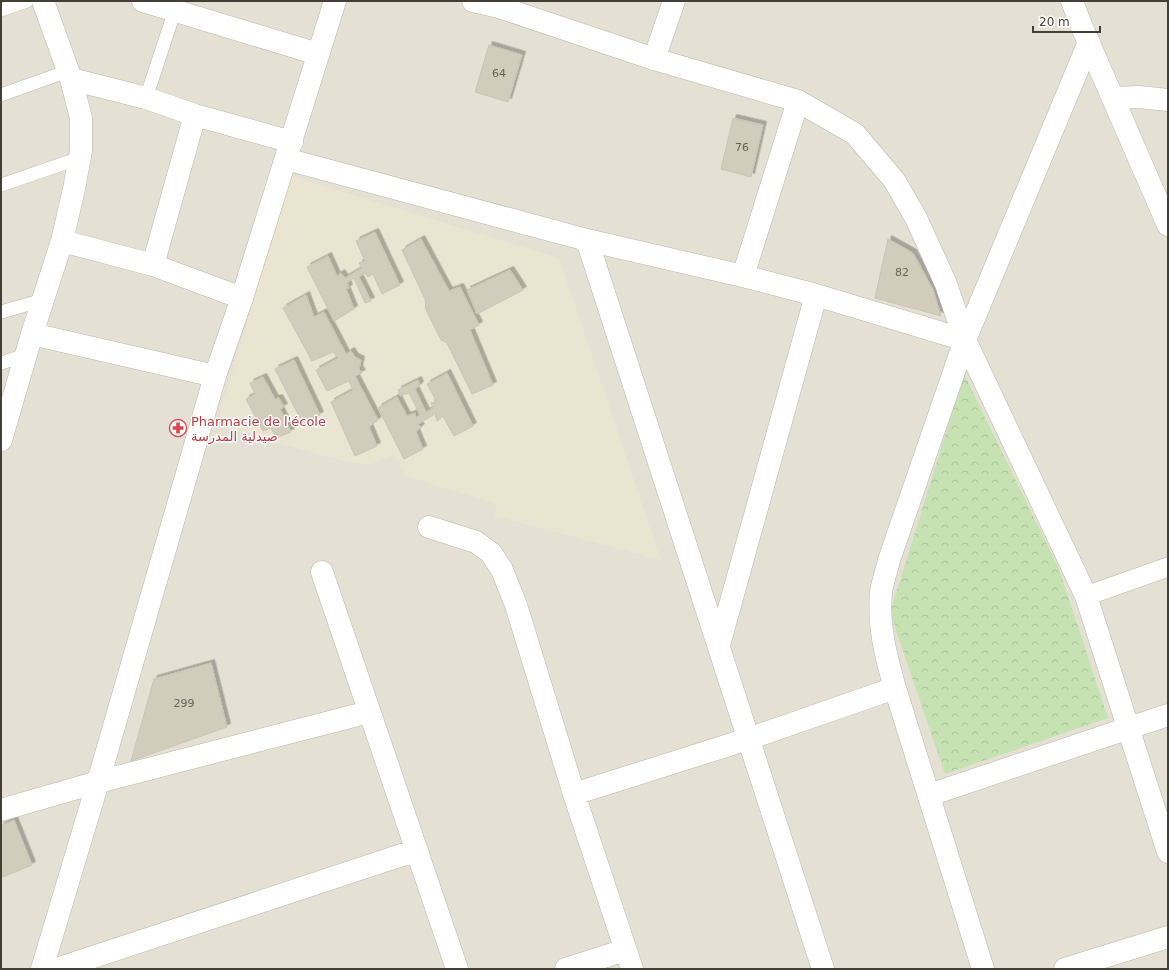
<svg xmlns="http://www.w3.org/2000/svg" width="1169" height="970" font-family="'DejaVu Sans','Noto Naskh Arabic',sans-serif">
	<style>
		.residential { fill: #e4e1d4 }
		.education { fill: #e9e5d1 }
		.park { fill: url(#park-crowns) }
		.building { fill: #d1ccbc; stroke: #cbc4b0; filter: url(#shadow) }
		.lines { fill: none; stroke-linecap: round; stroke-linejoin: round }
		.service-casing { stroke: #bbb7a9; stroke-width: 14 }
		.pedestrian-casing { stroke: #bbb7a9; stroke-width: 20 }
		.minor-casing { stroke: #bbb7a9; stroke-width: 23 }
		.tertiary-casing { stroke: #bbb7a9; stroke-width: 23 }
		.service { stroke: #fff; stroke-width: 13 }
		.pedestrian { stroke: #fff; stroke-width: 19 }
		.minor { stroke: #fff; stroke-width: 22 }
		.tertiary { stroke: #fff; stroke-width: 22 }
		.labels { text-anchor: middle; stroke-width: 3; stroke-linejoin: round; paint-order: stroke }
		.number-label { font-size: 11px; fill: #666258 }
		.health-label { font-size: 13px; fill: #be3a42; stroke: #fff; text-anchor: start }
	</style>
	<defs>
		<pattern id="park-crowns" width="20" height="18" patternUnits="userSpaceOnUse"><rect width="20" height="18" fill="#c6e2b2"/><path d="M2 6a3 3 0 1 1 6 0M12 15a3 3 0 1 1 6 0" fill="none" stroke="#abc39a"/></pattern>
		<filter id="shadow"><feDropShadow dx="3.5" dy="-3.5" stdDeviation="0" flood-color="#0004"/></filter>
	</defs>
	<rect width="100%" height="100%" fill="#f1efe6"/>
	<path class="residential" d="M 1,1 L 1168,1 L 1168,969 L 1,969 Z"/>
	<path class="education" d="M 291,176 L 559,258 L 661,560 L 495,516 L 496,504 L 406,476 L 395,454 L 369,465 L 344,461 L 216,426 Z"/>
	<path class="park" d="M 964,374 L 1059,569 L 1108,718 L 945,774 L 890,613 Z"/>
	<path class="building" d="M 489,45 L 522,55 L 508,102 L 475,92 Z
		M 733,118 L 763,125 L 751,177 L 721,169 Z
		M 375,232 L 400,285 L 382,294 L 373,274 L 368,277 L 365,273 L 359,277 L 371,301 L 365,303 L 354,278 L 347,283 L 349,288 L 346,289 L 354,309 L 334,321 L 307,267 L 328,256 L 337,276 L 341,273 L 345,278 L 362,268 L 359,263 L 365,261 L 356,241 Z
		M 421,239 L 449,291 L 460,287 L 479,325 L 470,330 L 493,385 L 472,394 L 447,343 L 441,340 L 426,310 L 425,299 L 402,250 Z
		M 888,239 L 913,253 L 933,290 L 941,316 L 875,298 Z
		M 510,270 L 523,290 L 477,314 L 467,290 Z
		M 306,295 L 314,317 L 324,312 L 346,354 L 351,351 L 355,357 L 361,360 L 359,369 L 362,373 L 355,376 L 378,420 L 369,427 L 377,446 L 355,456 L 331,402 L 353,390 L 349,381 L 327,391 L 316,370 L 338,358 L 333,352 L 312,361 L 283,308 Z
		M 294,360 L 320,415 L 303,424 L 275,369 Z
		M 447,373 L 473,426 L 454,436 L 443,416 L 437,421 L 435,414 L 418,424 L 421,427 L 416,432 L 423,449 L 404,459 L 378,408 L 397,397 L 407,416 L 415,413 L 416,418 L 420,415 L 409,393 L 400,396 L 398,390 L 418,380 L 420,385 L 415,389 L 426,412 L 433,408 L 431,403 L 437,402 L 427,384 Z
		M 263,377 L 275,399 L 279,398 L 284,407 L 280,409 L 291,432 L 276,438 L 271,428 L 263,431 L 246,399 L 255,394 L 250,383 Z
		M 211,663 L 227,727 L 131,761 L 154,679 Z
		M 14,820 L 32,865 L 3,877 L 1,871 L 1,826 Z"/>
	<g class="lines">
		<g class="service-casing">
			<path id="service" d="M 1,10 L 27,1
				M 1,95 L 68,71
				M 146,98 L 175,10
				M 1,185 L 80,158
				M 1,312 L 43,300
				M 1,363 L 26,355"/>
		</g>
		<g class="pedestrian-casing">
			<path id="pedestrian" d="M 1086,596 L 1168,567"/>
		</g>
		<g class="minor-casing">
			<path id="minor" d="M 143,1 L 318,54
				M 473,1 L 499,7 L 654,59 L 798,101 L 855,134 L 894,180 L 916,218 L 946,284 L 965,340 L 1086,596 L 1168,852
				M 654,59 L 674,1
				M 71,79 L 146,98 L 195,115 L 292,142
				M 1114,98 L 1139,97 L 1168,100
				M 286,159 L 587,240 L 743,276 L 816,295 L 965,340
				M 587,240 L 823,969
				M 62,241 L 153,265 L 242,298
				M 153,265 L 195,115
				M 743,276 L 798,101
				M 32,334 L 215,376
				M 1,440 L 32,334 L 62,241 L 74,189 L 81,151 L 81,118 L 71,79 L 43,1
				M 429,527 L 476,542 L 491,553 L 502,570 L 516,605 L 574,794 L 632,969
				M 322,572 L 457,969
				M 719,645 L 816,295
				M 574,794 L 748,739 L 895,688
				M 929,795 L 1168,715
				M 1,810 L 98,782 L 369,712
				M 57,969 L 417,850
				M 566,969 L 625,950
				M 983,969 L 895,688 C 886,657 878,626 881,593 C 882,582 887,571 889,560 L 965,340 L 1089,42
				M 1065,969 L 1168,937"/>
		</g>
		<g class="tertiary-casing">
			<path id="tertiary" d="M 1072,1 L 1081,25 L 1168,225
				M 42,969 L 98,782 L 215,376 L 242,298 L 335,1"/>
		</g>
		<use href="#service" class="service"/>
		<use href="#pedestrian" class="pedestrian"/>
		<use href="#minor" class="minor"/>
		<use href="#tertiary" class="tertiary"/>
	</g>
	<defs>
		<g id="pharmacy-ring" transform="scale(0.9)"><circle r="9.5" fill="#fff" stroke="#e0444e" stroke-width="1.5"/><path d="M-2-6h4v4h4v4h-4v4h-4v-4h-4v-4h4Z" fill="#e0444e"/></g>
	</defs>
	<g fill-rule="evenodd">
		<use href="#pharmacy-ring" x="178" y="428"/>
	</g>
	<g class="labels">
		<g class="number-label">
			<text x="499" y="77">64</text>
			<text x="742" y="151">76</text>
			<text x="902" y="276">82</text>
			<text x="184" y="707">299</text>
		</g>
		<g class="health-label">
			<text x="191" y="426">Pharmacie de l'école<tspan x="191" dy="15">صيدلية المدرسة</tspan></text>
		</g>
	</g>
	<rect width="1169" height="970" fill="none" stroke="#433f36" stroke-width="4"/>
	<path d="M1033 26v6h67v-6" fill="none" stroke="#433f36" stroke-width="2"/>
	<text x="1039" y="26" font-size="12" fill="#433f36" stroke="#ffffff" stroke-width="3" paint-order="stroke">20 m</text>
</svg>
